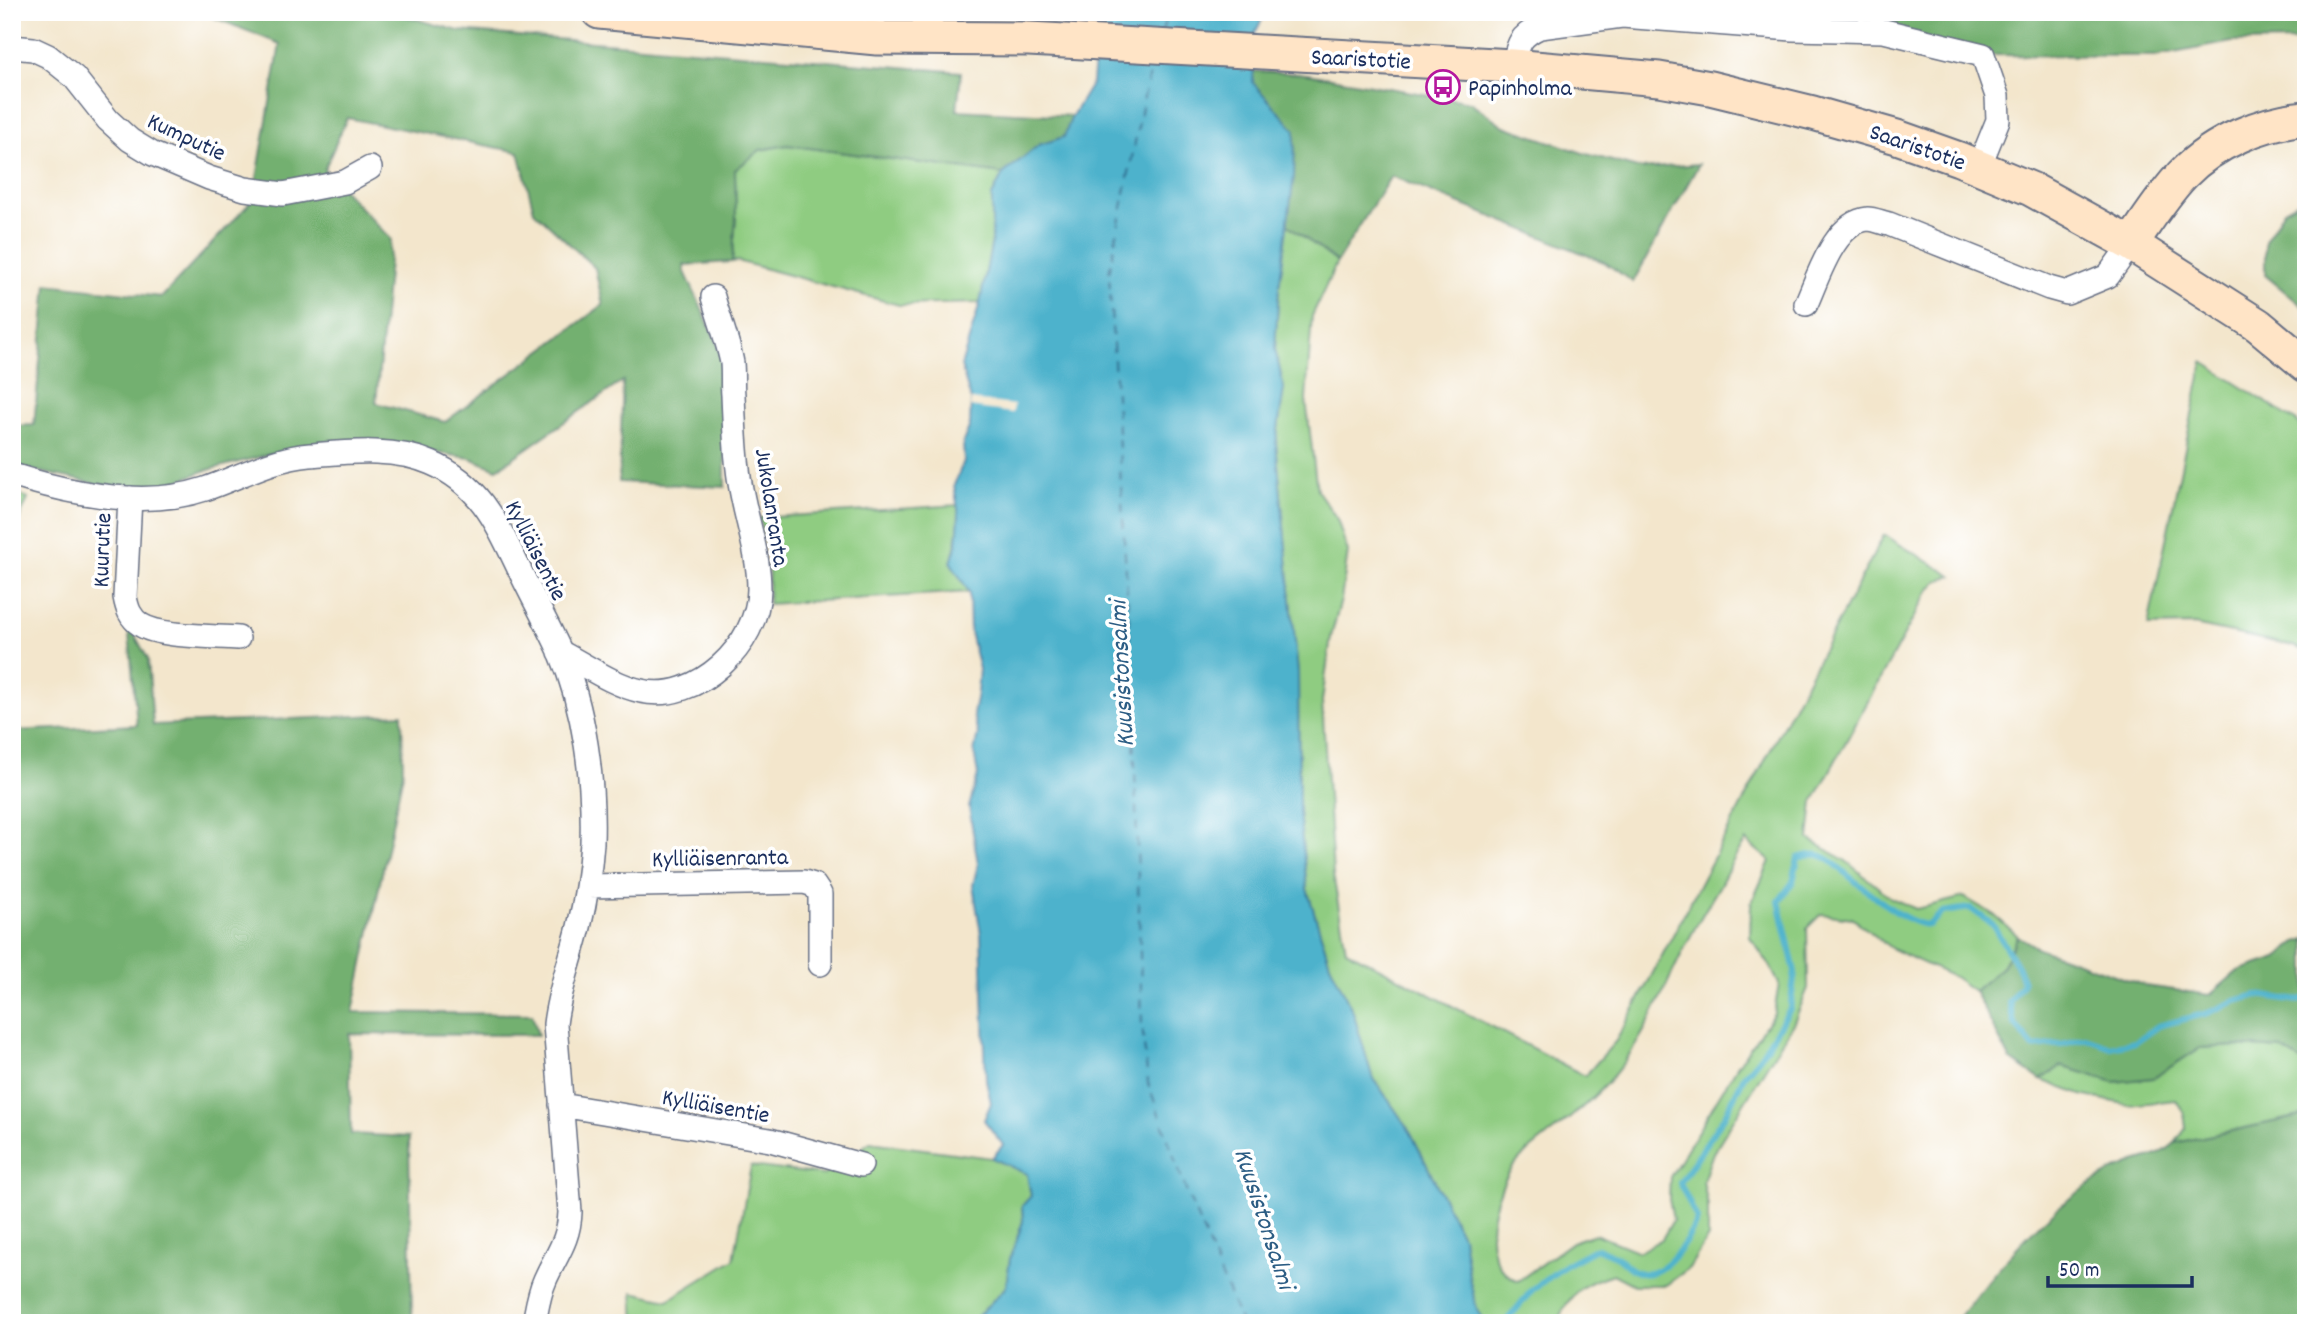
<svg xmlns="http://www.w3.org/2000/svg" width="2318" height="1335" font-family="Dekko,sans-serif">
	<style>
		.green { fill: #8fcc81; stroke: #557e70; stroke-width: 2; fill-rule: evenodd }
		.forest { fill: #73b06f; stroke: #477066; stroke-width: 2; fill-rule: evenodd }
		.water { fill: #4db2cc; stroke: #347095; stroke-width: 2 }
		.pier { fill: #f3e6cc }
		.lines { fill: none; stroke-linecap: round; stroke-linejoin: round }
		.stream { stroke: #4db2cc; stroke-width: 6 }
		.ferry { stroke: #2c5d84; stroke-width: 2; stroke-dasharray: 9 7; stroke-linecap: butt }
		.minor-casing { stroke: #676f84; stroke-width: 26 }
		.secondary-casing { stroke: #676f84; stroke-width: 37 }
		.minor { stroke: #fff; stroke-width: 23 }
		.secondary { stroke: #ffe4c6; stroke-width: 33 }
		.labels { text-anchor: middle; stroke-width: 7; stroke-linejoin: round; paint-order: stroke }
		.street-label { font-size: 24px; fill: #1b2f5e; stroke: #fff }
		.poi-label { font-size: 24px; fill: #1b2f5e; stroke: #fff; text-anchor: start }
		.water-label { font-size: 26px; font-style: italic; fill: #2c5d84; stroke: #fff }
	</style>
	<rect width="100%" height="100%" fill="#fff"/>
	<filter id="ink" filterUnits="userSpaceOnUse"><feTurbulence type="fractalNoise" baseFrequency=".0143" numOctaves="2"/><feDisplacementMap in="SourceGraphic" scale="14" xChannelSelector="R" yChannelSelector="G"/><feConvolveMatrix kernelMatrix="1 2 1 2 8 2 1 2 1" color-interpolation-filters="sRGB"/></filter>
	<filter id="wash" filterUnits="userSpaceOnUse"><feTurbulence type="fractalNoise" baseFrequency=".00686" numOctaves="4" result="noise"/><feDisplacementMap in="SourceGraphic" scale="28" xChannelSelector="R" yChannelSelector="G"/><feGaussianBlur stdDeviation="1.57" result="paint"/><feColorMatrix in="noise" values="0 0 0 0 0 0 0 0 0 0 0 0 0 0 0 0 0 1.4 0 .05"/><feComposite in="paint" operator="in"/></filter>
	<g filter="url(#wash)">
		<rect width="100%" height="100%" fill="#f3e6cc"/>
		<path class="green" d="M 787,145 L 1003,174 L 992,196 L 992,241 L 980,303 L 899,305 L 737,261 L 732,262 L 736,218 L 735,170 L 760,150 Z
			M 1287,224 L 1337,262 L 1312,316 L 1306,400 L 1317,490 L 1337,519 L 1348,552 L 1341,600 L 1331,637 L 1322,701 L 1333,874 L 1346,950 L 1585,1076 L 1616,1041 L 1636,1005 L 1884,535 L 1952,576 L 1937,581 L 1927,593 L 1813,802 L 1809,839 L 1846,861 L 1891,898 L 1916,909 L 1964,897 L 1994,915 L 2018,936 L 2002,967 L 1974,991 L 1954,977 L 1892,949 L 1852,918 L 1821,914 L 1807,928 L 1808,988 L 1794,1022 L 1713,1153 L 1703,1181 L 1708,1206 L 1708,1237 L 1689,1268 L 1666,1285 L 1634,1285 L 1613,1274 C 1578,1285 1573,1291 1556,1323 L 1485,1323 L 1477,1311 L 1470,1282 L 1463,1238 L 1411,1133 L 1372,1076 L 1353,1012 L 1330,964 L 1307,889 L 1299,812 L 1298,673 L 1276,443 L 1284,388 L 1275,349 L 1279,287 ZM 1746,841 L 1770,861 L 1751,904 L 1750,937 L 1770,966 L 1779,984 L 1774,1013 L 1738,1065 L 1670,1177 L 1669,1199 L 1673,1220 L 1662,1239 L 1639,1252 L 1595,1234 L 1572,1242 L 1518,1281 C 1478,1262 1490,1211 1506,1178 C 1517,1155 1551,1134 1571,1117 C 1583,1107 1595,1096 1606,1084 C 1646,1040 1659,998 1685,947 C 1695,926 1707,907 1719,887 C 1727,872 1735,855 1746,841 Z
			M 2203,362 L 2297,422 L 2306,431 L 2306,652 L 2294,646 L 2194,625 L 2148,626 Z
			M 12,490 L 28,499 L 12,535 Z
			M 958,505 C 961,525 956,544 951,563 L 969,592 L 768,604 L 769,553 L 759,518 Z
			M 2237,1046 L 2281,1049 L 2306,1064 L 2306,1115 L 2175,1143 L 2186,1128 L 2184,1113 L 2176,1100 L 2129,1105 L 2081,1095 L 2041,1080 L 2061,1066 L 2114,1082 L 2153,1078 L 2200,1048 Z
			M 870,1142 L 992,1158 L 1027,1174 L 1031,1196 L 1022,1206 L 1023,1221 L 1010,1259 L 1006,1287 L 971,1323 L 635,1323 L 633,1292 L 668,1300 L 734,1259 L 751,1166 L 824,1175 Z"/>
		<path class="forest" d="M 200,12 L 390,12 L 459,31 L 961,72 L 957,110 L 1072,116 L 1064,137 L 1039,145 L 1003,174 L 787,145 L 760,150 L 735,170 L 736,218 L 732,262 L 684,265 L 685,272 L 717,342 L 725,375 L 725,487 L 619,482 L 623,381 L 497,469 L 470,458 L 405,448 L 322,441 L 204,471 L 170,484 L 131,489 L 102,485 L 12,466 L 12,426 L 34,425 L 47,284 L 162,297 L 248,205 L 257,178 L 280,44 ZM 347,118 L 519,152 L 534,211 L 595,268 L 603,305 L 445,422 L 376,403 L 391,239 L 324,170 Z
			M 1656,12 L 2306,12 L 2304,41 L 2232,42 L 2158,56 L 1983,55 Z
			M 1253,71 L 1307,74 L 1470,102 L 1504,126 L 1583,153 L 1641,169 L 1699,164 L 1633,282 L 1604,262 L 1391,176 L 1337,262 L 1287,224 L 1294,176 L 1295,131 L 1253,83 Z
			M 2306,198 L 2306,309 L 2265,275 L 2265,241 L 2284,210 Z
			M 128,623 L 148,659 L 153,725 L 402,714 L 403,773 L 353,1012 L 532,1014 L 538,1035 L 349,1034 L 351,1134 L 409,1137 L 412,1323 L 12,1323 L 12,731 L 137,725 Z
			M 2018,936 L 2038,948 L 2146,986 L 2210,995 L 2238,971 L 2277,958 L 2297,942 L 2306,939 L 2306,1064 L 2281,1049 L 2237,1046 L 2200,1048 L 2153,1078 L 2114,1082 L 2061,1066 L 2041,1080 L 2010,1059 L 1974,991 L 2002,967 Z
			M 2306,1115 L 2306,1323 L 1955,1323 C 1994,1272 2038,1216 2094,1182 C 2104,1176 2116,1169 2127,1165 C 2149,1156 2155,1160 2175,1143 Z"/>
		<path class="water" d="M 1093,12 L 1266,12 L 1255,33 L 1253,83 L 1295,130 L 1294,176 L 1279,287 L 1275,349 L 1284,388 L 1276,443 L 1298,673 L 1299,812 L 1307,889 L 1330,964 L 1353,1012 L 1372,1076 L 1411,1133 L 1463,1238 L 1470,1282 L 1477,1310 L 1485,1323 L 971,1323 L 1006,1287 L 1010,1259 L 1023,1221 L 1022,1206 L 1031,1196 L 1027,1174 L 992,1158 L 1003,1145 L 984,1120 L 991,1103 L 986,1080 L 981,934 L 973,885 L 978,864 L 969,807 L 978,775 L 974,752 L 978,734 L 973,715 L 977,693 L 979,669 L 970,632 L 969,592 L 951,563 L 957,543 L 959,515 L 954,485 L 964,461 L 963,442 L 970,425 L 971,400 L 961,366 L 980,303 L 992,241 L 992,196 L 1003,174 L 1039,145 L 1064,137 L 1072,116 L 1092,83 L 1097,21 Z"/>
		<path class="pier" d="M 971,400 L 1014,405 L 1013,413 L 970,407 Z"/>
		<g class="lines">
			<path class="stream" d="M 1505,1323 L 1532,1290 L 1567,1264 L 1597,1248 C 1603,1251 1611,1254 1617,1257 C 1623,1261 1628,1268 1635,1271 C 1662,1284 1689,1240 1697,1219 L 1680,1183 L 1725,1115 L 1744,1076 L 1760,1057 L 1790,1009 L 1795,972 L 1779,901 L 1793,882 L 1798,858 C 1805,856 1813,853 1820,855 C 1832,859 1840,869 1850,877 C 1869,892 1906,925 1929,925 L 1943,912 L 1970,908 L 1993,925 L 2019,970 L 2023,983 L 2009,1002 L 2014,1023 L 2033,1047 L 2062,1044 L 2086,1038 L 2111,1047 L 2135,1042 L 2158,1026 L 2208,1013 L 2236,1001 L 2257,995 L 2292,1000 L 2306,999"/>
			<path class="ferry" d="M 1162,31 L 1168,12
				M 1154,60 L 1145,92 L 1109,273 L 1133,696 L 1142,1025 L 1148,1083 L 1187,1193 L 1241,1323"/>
		</g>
	</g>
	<g filter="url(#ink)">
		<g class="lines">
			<g class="minor-casing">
				<path id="minor" d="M 871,12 L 877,38
					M 12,47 L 33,49 L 48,56 L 74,77 L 108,120 L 130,140 L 153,154 L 209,178 L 245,189 L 283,194 L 345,182 L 370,168
					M 1513,66 C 1518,45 1519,36 1540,27 L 1622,16 L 1792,29 L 1884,31 L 1983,55 L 1997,96 L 1998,120 L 1979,167
					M 1806,304 C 1818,278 1834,222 1868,219 C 1874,219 1883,223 1889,224 L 2049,288 L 2067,293 L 2108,276 L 2131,244
					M 12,475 C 69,493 146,509 205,489 C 240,477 273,458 310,455 C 349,452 394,447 431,463 C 483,485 499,528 522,575 C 534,600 548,625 560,651 C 585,709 594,780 592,843 C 590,871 586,899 579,927 C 571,960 559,990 555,1024 L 570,1212 C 569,1241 556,1255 545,1280 C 539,1293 537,1308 534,1323
					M 130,498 L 125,597 C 127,608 130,618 141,625 C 159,637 214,636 238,638
					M 560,652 C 585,665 613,685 641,691 C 697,704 759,644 759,589 C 759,548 742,510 738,469 C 735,445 734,420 733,395 C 732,385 733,374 732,363 C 728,341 719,319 713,297
					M 588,886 L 804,882 L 814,885 L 820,894 L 820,964
					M 561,1105 L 770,1140 L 861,1165"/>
			</g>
			<g class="secondary-casing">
				<path id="secondary" d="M 599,12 L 877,38 L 1029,39 L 1513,66 L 1659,79 L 1710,88 L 1813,113 L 1897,137 L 1959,159 L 2031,189 L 2131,244 L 2258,325 L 2306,365
					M 2131,244 C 2147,221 2163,195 2183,174 C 2214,142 2262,122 2306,118"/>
			</g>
			<use href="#minor" class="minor"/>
			<use href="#secondary" class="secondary"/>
		</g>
	</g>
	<defs>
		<g id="bus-ring" transform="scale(1.75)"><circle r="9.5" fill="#fff" stroke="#b5179e" stroke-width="1.5"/><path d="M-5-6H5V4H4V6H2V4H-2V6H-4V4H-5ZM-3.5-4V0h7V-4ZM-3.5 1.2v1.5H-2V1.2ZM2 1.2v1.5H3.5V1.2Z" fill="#b5179e"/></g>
	</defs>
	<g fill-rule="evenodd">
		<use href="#bus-ring" x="1443" y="87"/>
	</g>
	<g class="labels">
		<g class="street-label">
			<text transform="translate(1361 58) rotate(3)" y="8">Saaristotie</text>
			<text transform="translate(187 136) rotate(25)" y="8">Kumputie</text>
			<text transform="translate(1918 146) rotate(19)" y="8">Saaristotie</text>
			<text transform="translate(773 507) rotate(81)" y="8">Jukolanranta</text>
			<text transform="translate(101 550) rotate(-88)" y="8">Kuurutie</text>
			<text transform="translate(537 550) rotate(63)" y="8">Kylliäisentie</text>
			<text transform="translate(720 857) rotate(-1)" y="8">Kylliäisenranta</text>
			<text transform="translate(716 1105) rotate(10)" y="8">Kylliäisentie</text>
		</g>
		<g class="poi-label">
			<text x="1468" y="95">Papinholma</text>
		</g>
		<g class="water-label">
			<text transform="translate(1120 674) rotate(-93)" y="9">Kuusistonsalmi</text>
			<text transform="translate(1266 1218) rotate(72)" y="9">Kuusistonsalmi</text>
		</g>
	</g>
	<rect width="2318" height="1335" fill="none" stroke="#fff" stroke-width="42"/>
	<path d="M2048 1276v10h144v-10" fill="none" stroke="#1b2f5e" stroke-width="3.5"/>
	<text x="2059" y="1276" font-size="21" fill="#1b2f5e" stroke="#ffffff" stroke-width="5" paint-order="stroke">50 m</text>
</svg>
